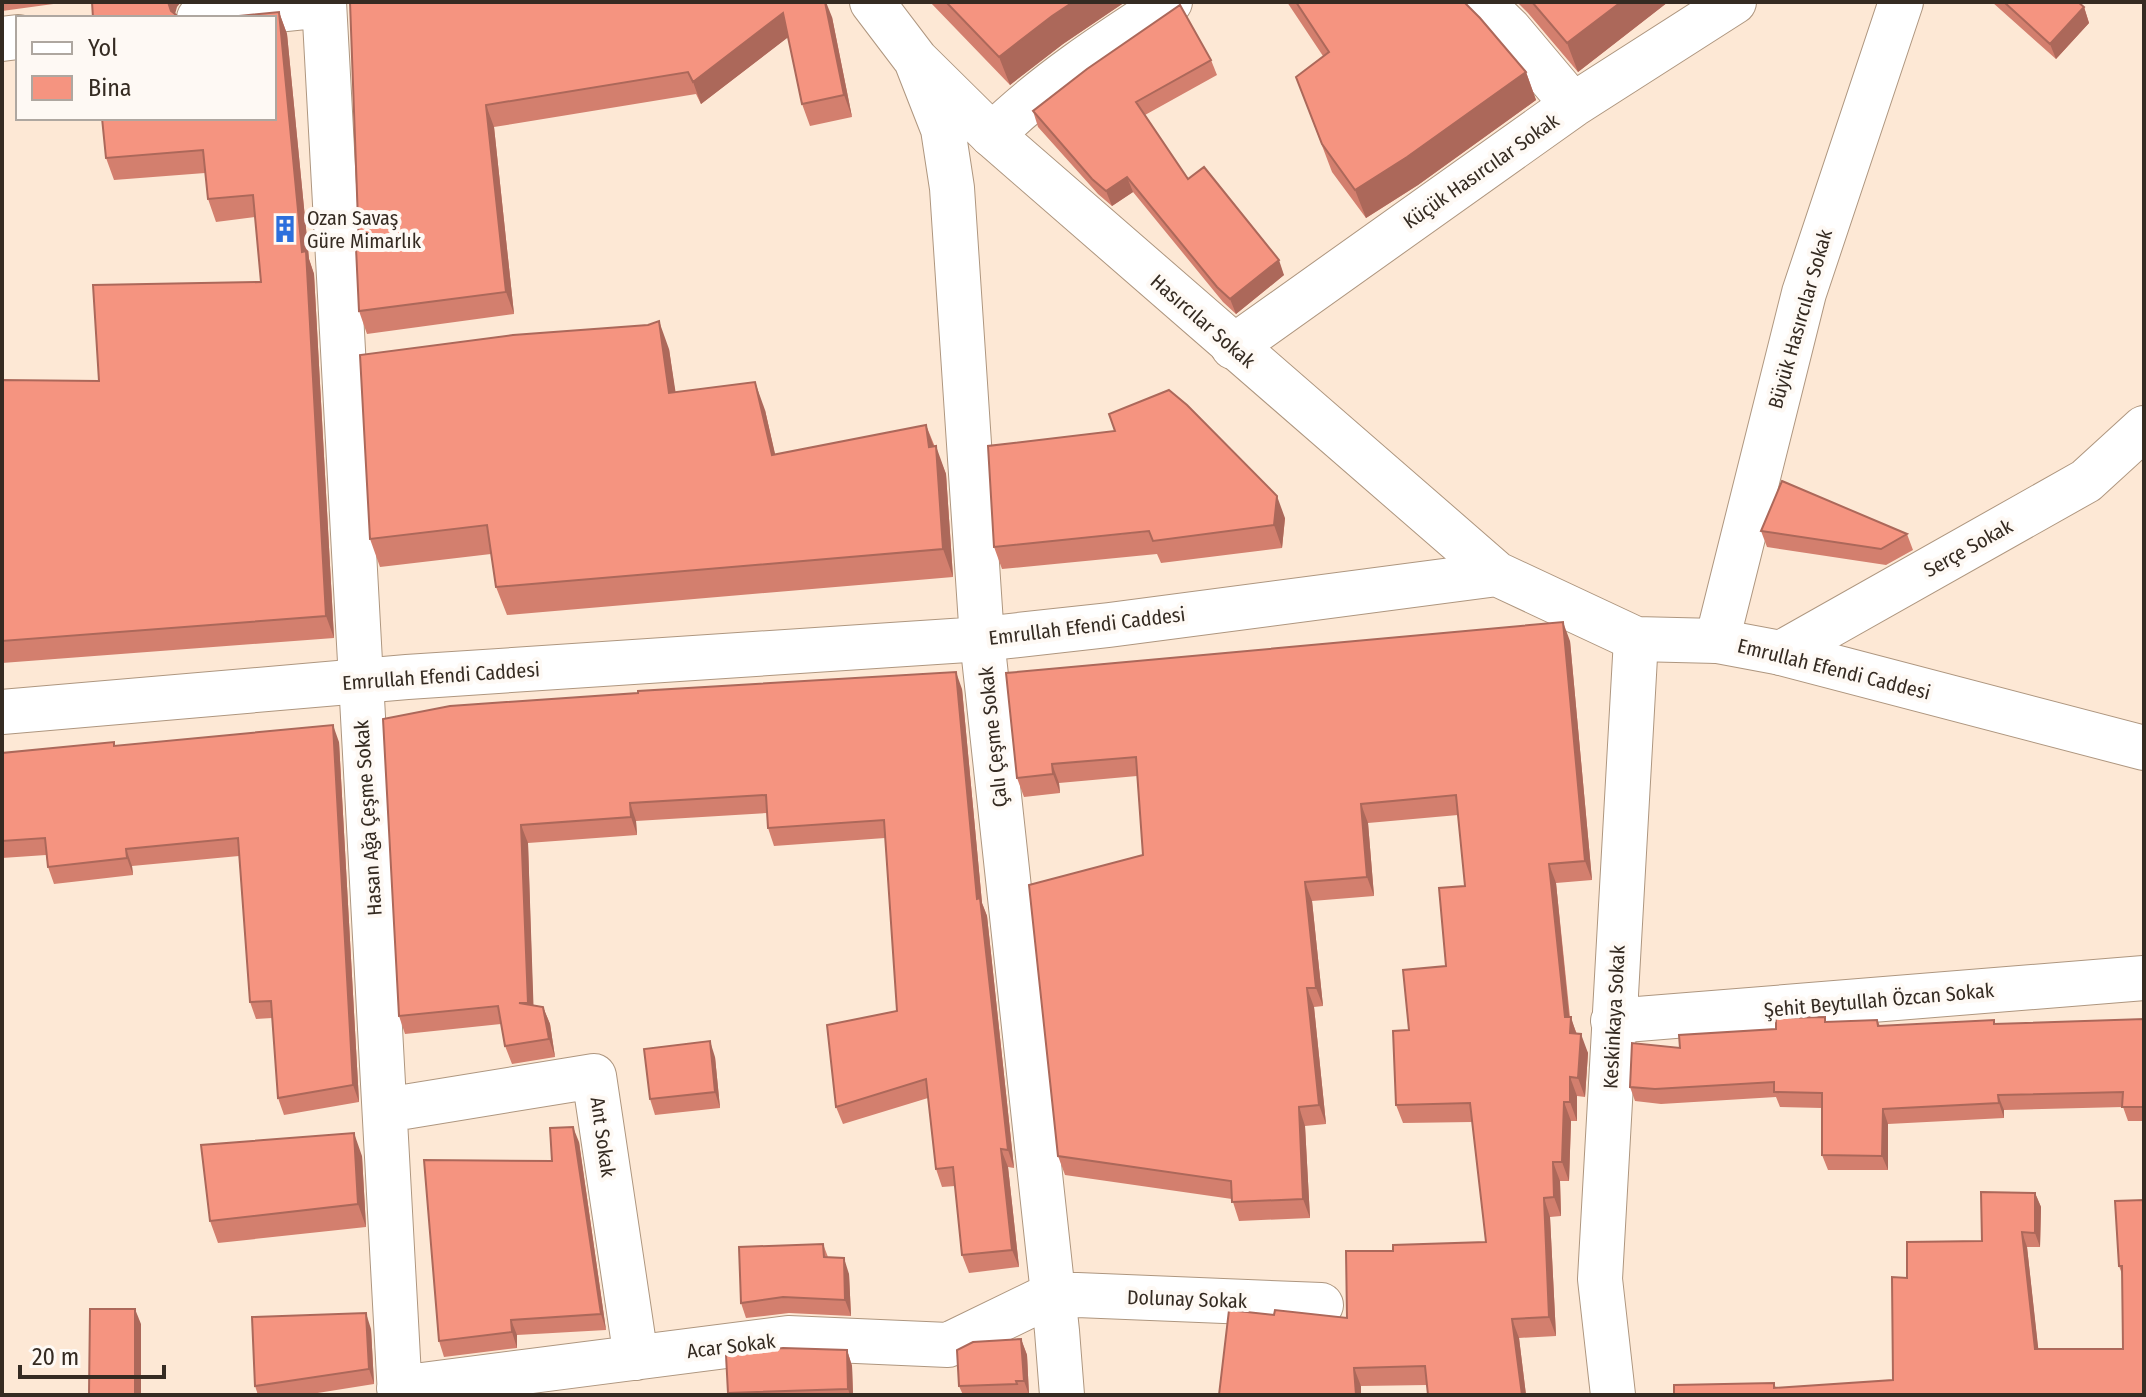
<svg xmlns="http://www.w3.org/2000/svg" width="2146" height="1397" font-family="'Fira Sans Condensed',sans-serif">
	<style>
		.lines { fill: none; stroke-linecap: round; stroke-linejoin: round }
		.street-casing { stroke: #ae967f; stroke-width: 46 }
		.secondary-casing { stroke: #ae967f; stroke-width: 46 }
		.street { stroke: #fff; stroke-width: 44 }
		.secondary { stroke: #fff; stroke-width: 44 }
		.wall { fill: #d37f6e }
		.shaded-wall { fill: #ac685a }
		.building { fill: #f59480; stroke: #ac685a; stroke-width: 2 }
		.labels { text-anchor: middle; stroke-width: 8; stroke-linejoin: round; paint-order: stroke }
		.street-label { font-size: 20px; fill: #352b22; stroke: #fef9f4 }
		.poi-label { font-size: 20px; fill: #352b22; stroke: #fef9f4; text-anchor: start }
	</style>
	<rect width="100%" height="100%" fill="#fde8d5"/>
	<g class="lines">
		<g class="street-casing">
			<path id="street" d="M 324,2 L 400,1395
				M 1481,2 L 1509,29 L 1573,105
				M 199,18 L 324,5
				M 2,39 L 18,37
				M 992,135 C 1045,83 1108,42 1170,2
				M 1233,347 L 1573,105 L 1734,2
				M 982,639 L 1057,1331 L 1062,1395
				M 1717,641 L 1804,293 L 1901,2
				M 1781,653 L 2086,481 L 2144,428
				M 1613,1021 L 2144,978
				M 386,1110 L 594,1076 L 636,1358
				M 399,1388 L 788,1338 L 948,1345 L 1053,1294 L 1321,1305
				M 1613,1395 L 1600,1279 L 1636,639"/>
		</g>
		<g class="secondary-casing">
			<path id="secondary" d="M 872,2 L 916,60 L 943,129 L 952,188 L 982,639
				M 916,60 L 992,135 L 1497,574
				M 2,712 L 407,677 L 982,639 L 1109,625 L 1497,574 L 1636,639 L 1717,641 L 1781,653 L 2144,748"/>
		</g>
		<use href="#street" class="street"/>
		<use href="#secondary" class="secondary"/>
	</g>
	<path class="wall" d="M 2,2 L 68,2 L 2,11 Z
		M 350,2 L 832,17 L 852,117 L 810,126 L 802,104 L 788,37 L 701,104 L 696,94 L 494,127 L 514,314 L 367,334 L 359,311 L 359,248 Z
		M 930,2 L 1125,2 L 1063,44 L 1010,85 Z
		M 1287,2 L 1464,2 L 1526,72 L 1536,100 L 1418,185 L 1366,218 L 1332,172 L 1296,77 L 1323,56 Z
		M 1517,2 L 1668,2 L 1578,72 L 1528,13 Z
		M 1992,2 L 2078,2 L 2084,7 L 2089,23 L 2056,59 Z
		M 279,12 L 287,34 L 309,259 L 314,274 L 334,638 L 2,663 L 2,380 L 99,381 L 261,282 L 255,217 L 216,222 L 208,199 L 205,173 L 114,180 L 106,158 Z
		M 1211,60 L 1217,75 L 1145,115 L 1188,179 L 1284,275 L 1236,314 L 1223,302 L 1133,192 L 1112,206 L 1098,194 L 1038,127 L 1033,111 Z
		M 669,349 L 675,392 L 765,410 L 775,455 L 926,425 L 946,474 L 953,577 L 507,615 L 496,587 L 491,554 L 380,567 L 370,539 Z
		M 1285,518 L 1282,548 L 1161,563 L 1157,554 L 1002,569 L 994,547 Z
		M 1761,531 L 1907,534 L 1913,550 L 1886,565 L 1767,547 Z
		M 1570,641 L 1592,880 L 1556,883 L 1570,1017 L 1577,1034 L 1588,1053 L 1585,1097 L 1577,1096 L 1577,1121 L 1571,1121 L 1569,1181 L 1560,1181 L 1561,1216 L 1550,1217 L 1556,1336 L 1519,1338 L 1526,1395 L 1428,1395 L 1427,1385 L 1361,1386 L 1274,1315 L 1347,1318 L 1393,1251 L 1486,1242 L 1472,1122 L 1403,1123 L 1396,1105 L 1409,1030 L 1446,966 L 1465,886 L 1458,815 L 1368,823 L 1374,896 L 1312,901 L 1323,1006 L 1314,1007 L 1326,1124 L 1305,1126 L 1310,1218 L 1239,1221 L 1232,1199 L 1065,1175 L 1058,1156 L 1143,855 L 1137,776 L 1059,783 L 1060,793 L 1024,797 L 1017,778 L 1006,673 Z
		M 962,689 L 982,903 L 987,916 L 1014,1168 L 1008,1167 L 1019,1267 L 969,1273 L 962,1255 L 955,1186 L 942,1187 L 936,1169 L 928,1098 L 843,1124 L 836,1107 L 897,1011 L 885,838 L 774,846 L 768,828 L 767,813 L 636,821 L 637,835 L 528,843 L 533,1005 L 543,1007 L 550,1024 L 555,1057 L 512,1064 L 505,1046 L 501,1024 L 405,1034 L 399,1016 L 383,719 Z
		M 339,742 L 359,1102 L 284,1115 L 278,1098 L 272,1018 L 256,1019 L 250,1002 L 239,856 L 132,866 L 133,875 L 54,884 L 48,867 L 46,855 L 2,858 L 2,753 L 115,746 Z
		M 2144,1019 L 2144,1121 L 2128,1121 L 2123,1107 L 2004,1110 L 2004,1118 L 1888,1124 L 1888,1170 L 1828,1170 L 1822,1155 L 1822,1108 L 1780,1107 L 1776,1097 L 1661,1104 L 1635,1101 L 1630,1087 L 1680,1048 L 1776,1029 L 1827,1022 L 1877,1020 L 1880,1026 L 1994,1020 L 1995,1024 Z
		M 715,1057 L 720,1108 L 655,1115 L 650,1099 Z
		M 579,1142 L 606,1330 L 517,1335 L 517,1348 L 444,1357 L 439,1341 L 552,1161 Z
		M 362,1156 L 366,1227 L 218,1243 L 210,1221 Z
		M 2035,1193 L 2041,1207 L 2040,1247 L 2027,1247 L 2038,1349 L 2123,1349 L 2122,1274 L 2119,1266 L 2144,1200 L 2144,1395 L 1674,1395 L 1774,1383 L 1776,1388 L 1893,1380 L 1907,1278 L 1982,1241 Z
		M 823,1244 L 828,1257 L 849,1274 L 851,1316 L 789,1313 L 746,1318 L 741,1303 Z
		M 371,1329 L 374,1384 L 305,1395 L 258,1395 L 255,1386 Z
		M 1021,1339 L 1027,1355 L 1029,1395 L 963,1395 L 959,1386 Z
		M 847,1350 L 852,1366 L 853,1395 L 728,1395 L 728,1393 Z"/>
	<path class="shaded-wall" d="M 168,2 L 181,2 L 177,7 L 174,18 Z
		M 825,2 L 826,2 L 832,17 L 852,117 L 844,95 Z
		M 1073,2 L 1125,2 L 1063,44 L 1010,85 L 999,57 L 1052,16 Z
		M 1621,2 L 1668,2 L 1578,72 L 1567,43 Z
		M 2084,7 L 2089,23 L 2056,59 L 2050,44 Z
		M 279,12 L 287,34 L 309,259 L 314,274 L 334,638 L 326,616 L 302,252 Z
		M 783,13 L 791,35 L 701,104 L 693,82 Z
		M 1526,72 L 1536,100 L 1418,185 L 1366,218 L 1355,190 Z
		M 486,105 L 494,127 L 514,314 L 506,292 Z
		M 1127,177 L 1133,192 L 1112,206 L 1106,191 Z
		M 1279,260 L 1284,275 L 1236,314 L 1230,299 Z
		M 659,321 L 669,349 L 680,421 L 669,393 Z
		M 755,382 L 765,410 L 782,484 L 772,455 Z
		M 926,425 L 936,453 L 936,446 L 946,474 L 953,577 L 943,549 Z
		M 1277,496 L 1285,518 L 1282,548 L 1274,525 Z
		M 1563,622 L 1570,641 L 1592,880 L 1585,861 Z
		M 956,672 L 962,689 L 982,903 L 987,916 L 1014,1168 L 1008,1150 L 977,899 Z
		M 333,725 L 339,742 L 359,1102 L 353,1085 Z
		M 1052,764 L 1059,783 L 1060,793 L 1053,774 Z
		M 630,803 L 636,821 L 637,835 L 631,817 Z
		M 1361,804 L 1368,823 L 1374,896 L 1367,877 Z
		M 521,825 L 528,843 L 534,1020 L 528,1003 Z
		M 126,849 L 132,866 L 133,875 L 127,858 Z
		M 1549,864 L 1556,883 L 1570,1025 L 1571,1017 L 1577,1036 L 1577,1052 L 1565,1017 Z
		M 1305,882 L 1312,901 L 1323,1006 L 1316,988 Z
		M 1307,988 L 1314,1007 L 1326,1124 L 1319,1105 Z
		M 543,1007 L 550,1024 L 555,1057 L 549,1039 Z
		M 1581,1034 L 1588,1053 L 1585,1097 L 1578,1078 Z
		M 710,1041 L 715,1057 L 720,1108 L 715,1092 Z
		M 1570,1077 L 1577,1096 L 1577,1121 L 1570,1102 Z
		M 1998,1095 L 2004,1110 L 2004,1118 L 1999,1103 Z
		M 1564,1102 L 1571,1121 L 1569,1181 L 1562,1162 Z
		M 1299,1107 L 1305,1126 L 1310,1218 L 1303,1199 Z
		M 1883,1109 L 1888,1124 L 1888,1170 L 1882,1156 Z
		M 573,1127 L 579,1142 L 606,1330 L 601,1314 Z
		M 354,1133 L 362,1156 L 366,1227 L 358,1204 Z
		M 1001,1149 L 1008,1167 L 1019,1267 L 1012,1250 Z
		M 1553,1162 L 1560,1181 L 1561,1216 L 1554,1197 Z
		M 2035,1193 L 2041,1207 L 2040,1247 L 2035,1233 Z
		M 1544,1198 L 1550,1217 L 1556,1336 L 1549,1317 Z
		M 2022,1232 L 2027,1247 L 2040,1364 L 2035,1349 Z
		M 844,1258 L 849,1274 L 851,1316 L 845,1300 Z
		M 135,1309 L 141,1324 L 141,1395 L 135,1395 Z
		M 366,1313 L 371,1329 L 374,1384 L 369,1369 Z
		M 1512,1319 L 1519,1338 L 1526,1395 L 1522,1395 Z
		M 511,1320 L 517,1335 L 517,1348 L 512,1332 Z
		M 1021,1339 L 1027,1355 L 1029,1395 L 1024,1381 Z
		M 847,1350 L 852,1366 L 853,1395 L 850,1395 L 848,1389 Z
		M 1354,1368 L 1361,1386 L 1361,1395 L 1356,1395 Z"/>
	<path class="building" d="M 92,2 L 168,2 L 171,11 L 180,18 L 93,18 Z
		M 350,2 L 825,2 L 844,95 L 802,104 L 783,13 L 693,82 L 688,72 L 486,105 L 506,292 L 359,311 L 356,248 L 359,248 Z
		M 946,2 L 1073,2 L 1052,16 L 999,57 Z
		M 1296,2 L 1464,2 L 1480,18 L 1526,72 L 1407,157 L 1355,190 L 1322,144 L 1296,77 L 1329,52 Z
		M 1532,2 L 1621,2 L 1567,43 Z
		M 2004,2 L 2078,2 L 2084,7 L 2050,44 Z
		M 1180,5 L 1211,60 L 1136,102 L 1188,179 L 1204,167 L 1279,260 L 1230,299 L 1217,287 L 1127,177 L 1106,191 L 1092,179 L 1033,111 L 1087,69 Z
		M 279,12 L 302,252 L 306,251 L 326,616 L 2,641 L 2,380 L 99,381 L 93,285 L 261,282 L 253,195 L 208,199 L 203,150 L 106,158 L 102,118 L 274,118 L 274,18 L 219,18 Z
		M 659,321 L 669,393 L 755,382 L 772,455 L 926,425 L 929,447 L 936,446 L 943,549 L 496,587 L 487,525 L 370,539 L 360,355 L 513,335 L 648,325 Z
		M 1169,390 L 1187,405 L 1277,496 L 1274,525 L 1153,541 L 1149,531 L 994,547 L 988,446 L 1115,431 L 1109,414 Z
		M 1782,481 L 1907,534 L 1881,549 L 1761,531 Z
		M 1563,622 L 1585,861 L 1549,864 L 1565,1017 L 1571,1017 L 1570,1033 L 1581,1034 L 1578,1078 L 1570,1077 L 1570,1102 L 1564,1102 L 1562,1162 L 1553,1162 L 1554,1197 L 1544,1198 L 1549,1317 L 1512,1319 L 1522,1395 L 1428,1395 L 1425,1366 L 1354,1368 L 1356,1395 L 1219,1395 L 1229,1310 L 1274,1315 L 1275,1310 L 1347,1318 L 1346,1251 L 1393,1251 L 1393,1245 L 1486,1242 L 1470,1103 L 1396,1105 L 1393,1031 L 1409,1030 L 1403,970 L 1446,966 L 1439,888 L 1465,886 L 1456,795 L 1361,804 L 1367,877 L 1305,882 L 1316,988 L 1307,988 L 1319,1105 L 1299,1107 L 1303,1199 L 1232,1202 L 1231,1181 L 1058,1156 L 1029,885 L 1143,855 L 1136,757 L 1052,764 L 1053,774 L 1017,778 L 1006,673 Z
		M 956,672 L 977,899 L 980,898 L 1008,1150 L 1001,1149 L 1012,1250 L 962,1255 L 953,1167 L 936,1169 L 926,1079 L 836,1107 L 827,1025 L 897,1011 L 884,820 L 768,828 L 766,795 L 630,803 L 631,817 L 521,825 L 528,1003 L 519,1003 L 543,1007 L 549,1039 L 505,1046 L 498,1006 L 399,1016 L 383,719 L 450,706 L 638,693 L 638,691 Z
		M 333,725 L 353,1085 L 278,1098 L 271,1001 L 250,1002 L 238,838 L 126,849 L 127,858 L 48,867 L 45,838 L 2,841 L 2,753 L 114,742 L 114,746 Z
		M 1825,1017 L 1825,1022 L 1877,1020 L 1878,1026 L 1994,1020 L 1994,1024 L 2144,1019 L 2144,1107 L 2122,1107 L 2123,1092 L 1998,1095 L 1999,1103 L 1883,1109 L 1882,1156 L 1822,1155 L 1822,1093 L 1774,1092 L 1774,1082 L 1655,1089 L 1630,1087 L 1632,1043 L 1680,1048 L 1679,1035 L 1776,1029 L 1776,1018 Z
		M 710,1041 L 715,1092 L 650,1099 L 644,1049 Z
		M 573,1127 L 601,1314 L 511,1320 L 512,1332 L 439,1341 L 424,1160 L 552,1161 L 550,1128 Z
		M 354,1133 L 358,1204 L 210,1221 L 201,1145 Z
		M 1981,1192 L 2035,1193 L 2035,1233 L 2022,1232 L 2035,1349 L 2123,1349 L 2122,1266 L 2119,1266 L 2115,1201 L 2144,1200 L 2144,1395 L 1674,1395 L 1674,1385 L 1774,1383 L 1774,1388 L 1893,1380 L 1892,1277 L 1907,1278 L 1907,1242 L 1982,1241 Z
		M 823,1244 L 824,1257 L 844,1258 L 845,1300 L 783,1297 L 741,1303 L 739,1247 Z
		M 90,1309 L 135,1309 L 135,1394 L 159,1395 L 89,1395 Z
		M 366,1313 L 369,1369 L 255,1386 L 252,1317 Z
		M 1021,1339 L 1024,1381 L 1016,1381 L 1017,1384 L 959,1386 L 957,1350 L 973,1342 Z
		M 783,1348 L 847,1350 L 848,1389 L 728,1393 L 726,1355 Z"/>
	<defs>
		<g id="building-bare" transform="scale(2.16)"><path d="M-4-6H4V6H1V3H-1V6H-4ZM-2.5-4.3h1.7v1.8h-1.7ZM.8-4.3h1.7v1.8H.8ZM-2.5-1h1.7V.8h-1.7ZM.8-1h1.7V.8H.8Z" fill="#2d6fdc" stroke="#fef9f4" stroke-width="2.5" paint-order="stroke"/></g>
	</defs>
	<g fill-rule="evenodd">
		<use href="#building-bare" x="285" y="229"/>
	</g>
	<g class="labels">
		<g class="street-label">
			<text transform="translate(1481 171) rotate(-35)" y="7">Küçük Hasırcılar Sokak</text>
			<text transform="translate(1800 319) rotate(-74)" y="7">Büyük Hasırcılar Sokak</text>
			<text transform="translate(1203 321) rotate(41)" y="7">Hasırcılar Sokak</text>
			<text transform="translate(1968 548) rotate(-29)" y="7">Serçe Sokak</text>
			<text transform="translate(1087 626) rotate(-7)" y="7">Emrullah Efendi Caddesi</text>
			<text transform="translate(1834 669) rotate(14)" y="7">Emrullah Efendi Caddesi</text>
			<text transform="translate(441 676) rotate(-4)" y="7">Emrullah Efendi Caddesi</text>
			<text transform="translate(993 737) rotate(-96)" y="7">Çalı Çeşme Sokak</text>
			<text transform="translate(368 818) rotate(-94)" y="7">Hasan Ağa Çeşme Sokak</text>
			<text transform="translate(1879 1000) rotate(-5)" y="7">Şehit Beytullah Özcan Sokak</text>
			<text transform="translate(1614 1017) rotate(-87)" y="7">Keskinkaya Sokak</text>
			<text transform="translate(603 1137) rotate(82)" y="7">Ant Sokak</text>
			<text transform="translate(1187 1299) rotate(2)" y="7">Dolunay Sokak</text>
			<text transform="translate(731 1346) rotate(-7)" y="7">Acar Sokak</text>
		</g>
		<g class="poi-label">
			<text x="307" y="225">Ozan Savaş<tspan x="307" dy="23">Güre Mimarlık</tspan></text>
		</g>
	</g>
	<rect width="2146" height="1397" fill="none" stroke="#352b22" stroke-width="8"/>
	<rect x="16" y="16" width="260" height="104" fill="#fef9f4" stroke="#aea7a0" stroke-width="2"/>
	<rect x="32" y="42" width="40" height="12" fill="#ffffff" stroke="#aea7a0" stroke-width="2"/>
	<text x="88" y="56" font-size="24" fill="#352b22">Yol</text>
	<rect x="32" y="76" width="40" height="24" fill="#f59480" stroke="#aea7a0" stroke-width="2"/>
	<text x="88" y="96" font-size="24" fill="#352b22">Bina</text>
	<path d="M20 1365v12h144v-12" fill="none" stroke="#352b22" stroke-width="4"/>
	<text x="32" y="1365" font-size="24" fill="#352b22" stroke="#fef9f4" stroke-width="6" paint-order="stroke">20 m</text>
</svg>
